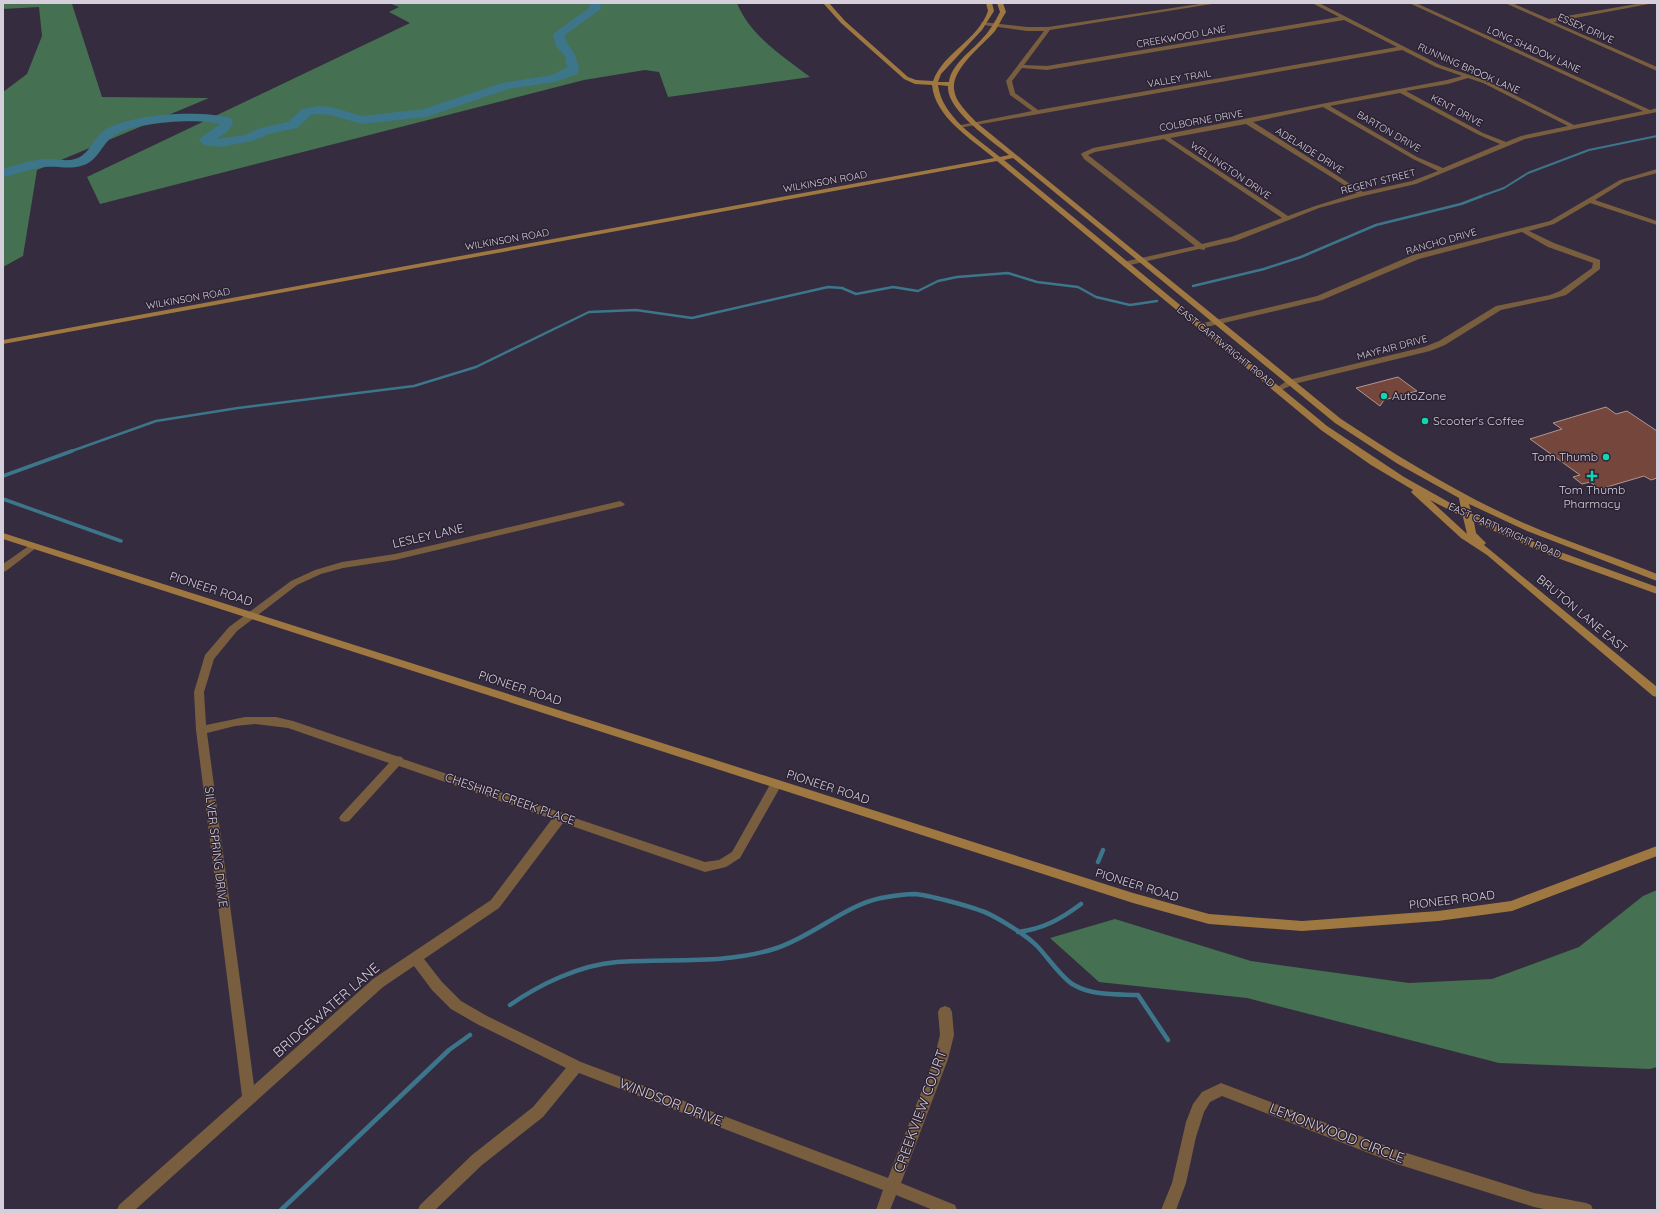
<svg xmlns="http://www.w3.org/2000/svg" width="1660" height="1213" font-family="Quicksand,sans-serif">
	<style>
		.forest { fill: #457051 }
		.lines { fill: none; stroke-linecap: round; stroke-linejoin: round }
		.stream-far3 { stroke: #3d768b; stroke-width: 2 }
		.stream-far2 { stroke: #3d768b; stroke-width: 2.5 }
		.stream-far1 { stroke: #3d768b; stroke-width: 3.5 }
		.stream { stroke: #3d768b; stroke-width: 4.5 }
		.river { fill: #3d768b; fill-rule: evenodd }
		.building { fill: #75463c; stroke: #b2968f }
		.street { fill: #785e3e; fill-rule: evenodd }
		.secondary { fill: #9f7741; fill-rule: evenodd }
		.poi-dot { fill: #13d5b3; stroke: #2b2234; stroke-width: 1.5 }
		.labels { text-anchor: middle; stroke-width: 3; stroke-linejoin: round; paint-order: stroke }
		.far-street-label { font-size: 10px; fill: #d5cfdb; stroke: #2b2234 }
		.poi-label { font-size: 12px; fill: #d5cfdb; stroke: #2b2234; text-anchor: start }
		.street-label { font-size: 12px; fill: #d5cfdb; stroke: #2b2234 }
		.near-street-label { font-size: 14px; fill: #d5cfdb; stroke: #2b2234 }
	</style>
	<rect width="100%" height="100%" fill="#352c3f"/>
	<path class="forest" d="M 3,3 L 72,4 L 102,97 L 209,98 L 37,170 L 23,256 L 3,267 L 3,92 L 27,74 L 42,36 L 39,7 L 3,9 Z
		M 389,3 L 737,3 C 750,36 783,56 810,77 L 668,97 L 659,72 L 645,70 L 584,80 L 100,204 L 87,177 L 410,23 L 389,12 L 399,7 Z
		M 1657,890 L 1657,1067 L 1650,1069 L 1499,1063 L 1247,998 L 1099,982 L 1050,938 L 1115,919 L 1251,961 L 1409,983 L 1492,979 L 1579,947 L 1643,896 Z"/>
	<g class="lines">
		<path class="stream-far3" d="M 1479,197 L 1504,188 L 1528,173 L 1589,150 L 1657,136"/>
		<path class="stream-far2" d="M 1193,286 L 1264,269 L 1301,257 L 1376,225 L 1461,204 L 1482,196
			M 69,452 L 156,421 L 238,408 L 414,386 L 476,367 L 589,312 L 636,310 L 692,318 L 828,287 L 842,288 L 856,294 L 893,287 L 918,291 L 938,281 L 957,277 L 1008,273 L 1037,282 L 1078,287 L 1096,297 L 1130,305 L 1157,301"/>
		<path class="stream-far1" d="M 3,476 L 72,451
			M 3,499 L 121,541"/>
		<path class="stream" d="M 1098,862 L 1103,850
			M 1018,932 C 1043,929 1061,919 1081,904
			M 510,1005 C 540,984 580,965 617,962 C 670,958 725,965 777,948 C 813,936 846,905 881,898 C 892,896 905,894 915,894 C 928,895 965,905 979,910 C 993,914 1026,935 1037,946 C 1046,955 1063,980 1074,985 C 1093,996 1117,994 1138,995 L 1168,1040
			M 281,1210 L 449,1050 L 470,1035"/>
		<path class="river" d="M 590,3 L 600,3 L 601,9 L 565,35 C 566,46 576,51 577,62 C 578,67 581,67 577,74 L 555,82 L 508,89 L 426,117 L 362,124 L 330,115 L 319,114 L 311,115 L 297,128 L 269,134 L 253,141 L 220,147 L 204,145 L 199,139 L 220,124 C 197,118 131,122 112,137 C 101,146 98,160 84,165 C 71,170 58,166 45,167 C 30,169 17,174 3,177 L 3,169 C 16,165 31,160 45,159 C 54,158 65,162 75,159 C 90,155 93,137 105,130 C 134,113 199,110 231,118 L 233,124 L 227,132 L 216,139 L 245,135 L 260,128 L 288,122 L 302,109 L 319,106 L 331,107 L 362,116 L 424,109 L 502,83 L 552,75 L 568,67 L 565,63 L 566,57 L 556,46 L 553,34 L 589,8 Z"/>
	</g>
	<path class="building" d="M 1398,377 L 1417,391 L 1384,400 L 1380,406 L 1356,388 Z
		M 1606,407 L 1616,414 L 1627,411 L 1657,431 L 1657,478 L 1651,480 L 1644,476 L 1600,489 L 1590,482 L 1582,484 L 1573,477 L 1580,475 L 1530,439 L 1562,429 L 1553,423 Z"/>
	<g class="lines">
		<path class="street" d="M 1205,3 L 1218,3 L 1050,30 L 1024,65 L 1047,66 L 1339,17 L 1312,3 L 1319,3 L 1440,65 L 1487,81 L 1574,125 L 1643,111 L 1409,3 L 1416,3 L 1650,110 L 1657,108 L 1657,112 L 1525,139 L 1416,184 L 1363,196 L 1319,208 L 1236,241 L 1205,248 L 1205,250 L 1199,249 L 1126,266 L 1123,266 L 1123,262 L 1195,246 L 1084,159 L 1081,154 L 1082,153 L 1093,148 C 1211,126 1329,102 1447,80 L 1462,76 L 1436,67 L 1402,50 L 959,128 L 956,126 L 1032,111 L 1010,95 L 1006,81 L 1044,31 L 1027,31 L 984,25 L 981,23 L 982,22 L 1027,27 L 1048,27 ZM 1344,20 L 1397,47 L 1038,110 L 1015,93 L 1012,81 L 1022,68 L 1047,70 ZM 1468,78 L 1483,83 L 1568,126 L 1521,136 L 1506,142 L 1483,133 L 1406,91 L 1448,84 ZM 1400,93 L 1479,135 L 1500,144 L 1443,168 L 1417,157 L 1330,106 ZM 1323,107 L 1413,159 L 1438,171 L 1412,181 L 1363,192 L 1253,122 ZM 1246,124 L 1357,193 L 1315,206 L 1288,216 L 1170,138 ZM 1164,139 L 1282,218 L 1231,237 L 1202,244 L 1088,155 L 1095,152 Z
			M 1505,3 L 1512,3 L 1549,19 L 1642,3 L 1654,3 L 1554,22 L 1657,67 L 1657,71 Z
			M 1657,169 L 1657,173 L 1624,182 L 1595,200 L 1657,221 L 1657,225 L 1590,203 L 1554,224 L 1529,231 L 1554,243 L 1600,260 L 1600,269 L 1566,295 L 1552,299 L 1501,310 L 1445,345 L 1430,351 L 1294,384 L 1279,391 L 1275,389 L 1288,380 L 1424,347 L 1439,341 L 1496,306 L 1550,295 L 1560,291 L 1592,268 L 1593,263 L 1548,247 L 1522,232 L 1419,259 L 1322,300 L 1202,328 L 1198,326 L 1199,324 L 1317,296 L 1413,255 L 1550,221 L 1620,180 Z
			M 620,501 L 625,504 L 623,506 L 395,560 L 343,568 L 321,574 L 297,585 L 237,631 L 214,659 L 204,692 L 206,725 L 245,717 L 276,717 L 293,721 L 396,756 L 402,757 L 403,759 L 559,812 L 565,813 L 566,815 L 705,862 L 719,860 L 732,852 L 772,781 L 780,781 L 782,784 L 740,858 L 726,867 L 705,872 L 563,823 L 499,908 L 424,959 L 442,982 L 461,1001 L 487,1016 L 581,1062 L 888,1178 L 934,1059 L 940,1035 L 938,1012 L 940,1008 L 945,1006 L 950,1008 L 952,1012 L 954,1035 L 948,1059 L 901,1183 L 955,1205 L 957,1210 L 933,1210 L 896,1195 L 890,1210 L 876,1210 L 883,1190 L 579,1073 L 543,1117 L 482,1165 L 435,1210 L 418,1210 L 420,1205 L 472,1155 L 533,1107 L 566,1068 L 477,1024 L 451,1009 L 432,990 L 414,966 L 383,987 L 135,1210 L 117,1210 L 119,1205 L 242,1096 L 196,730 L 194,692 L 205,655 L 229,627 L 291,581 L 315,570 L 342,562 L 395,554 ZM 255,724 L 288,728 L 389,763 L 341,815 L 339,818 L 341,821 L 345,822 L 349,821 L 399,766 L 552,819 L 491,900 L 373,979 L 254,1085 L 207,733 L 235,726 Z
			M 33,543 L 38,546 L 36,548 L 6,571 L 3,572 L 3,564 Z
			M 1221,1083 L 1397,1150 L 1534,1193 L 1586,1203 L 1591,1205 L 1593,1210 L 1549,1210 L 1534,1207 L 1397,1164 L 1222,1096 L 1210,1102 L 1204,1112 L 1196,1137 L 1186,1183 L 1176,1210 L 1161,1210 L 1172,1183 L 1186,1122 L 1193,1104 L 1202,1092 Z"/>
		<path class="secondary" d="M 823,3 L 829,3 L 845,21 L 908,77 L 916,80 L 933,81 C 943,53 978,40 988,11 L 986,3 L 992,3 L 994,11 L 982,30 L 941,74 L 938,82 L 949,82 C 951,65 970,52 981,40 C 989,32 995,22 1000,12 L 997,3 L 1003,3 L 1006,12 C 1002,18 999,25 995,31 C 982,46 952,68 954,89 C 955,102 968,113 976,122 L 1341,419 C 1397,456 1454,491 1515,519 C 1561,540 1610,555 1657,574 L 1657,581 L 1527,531 L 1469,504 L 1472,514 L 1541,545 L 1657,587 L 1657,594 L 1549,555 L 1474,522 L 1476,533 L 1486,543 L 1484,545 L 1657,687 L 1657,697 L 1653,696 L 1487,555 L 1461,538 L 1413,494 L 1411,492 L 1413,490 L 1371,465 L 1321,430 L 997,161 L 3,344 L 3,340 L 994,158 C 970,138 935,117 932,85 L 915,84 L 904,79 L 841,23 ZM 938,85 L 948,86 C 946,110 992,141 1009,155 L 1000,157 C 977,138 942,117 938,85 ZM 1013,158 L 1335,423 L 1398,464 L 1459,498 L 1461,509 L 1404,477 L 1327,426 L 1004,160 ZM 1430,500 L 1463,517 L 1467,534 Z
			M 3,533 L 1133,893 L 1209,914 L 1302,921 L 1438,911 L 1511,901 L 1657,846 L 1657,856 L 1512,911 L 1438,921 L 1302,931 L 1209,924 L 1133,903 L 3,539 Z"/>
	</g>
	<g class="poi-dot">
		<circle cx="1384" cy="396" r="4"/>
		<circle cx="1425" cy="421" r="4"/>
		<circle cx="1606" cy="457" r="4"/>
		<path d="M1590 470h4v4h4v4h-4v4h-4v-4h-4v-4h4z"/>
	</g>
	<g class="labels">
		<g class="far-street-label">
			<text transform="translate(1586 28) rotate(24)" y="4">ESSEX DRIVE</text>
			<text transform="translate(1181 36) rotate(-10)" y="4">CREEKWOOD LANE</text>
			<text transform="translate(1534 49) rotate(24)" y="4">LONG SHADOW LANE</text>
			<text transform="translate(1469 68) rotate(24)" y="4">RUNNING BROOK LANE</text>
			<text transform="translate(1179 78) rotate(-10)" y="4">VALLEY TRAIL</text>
			<text transform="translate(1457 110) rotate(28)" y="4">KENT DRIVE</text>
			<text transform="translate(1201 120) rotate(-10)" y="4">COLBORNE DRIVE</text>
			<text transform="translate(1389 131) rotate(30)" y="4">BARTON DRIVE</text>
			<text transform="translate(1310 150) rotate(32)" y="4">ADELAIDE DRIVE</text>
			<text transform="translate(1231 170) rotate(34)" y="4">WELLINGTON DRIVE</text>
			<text transform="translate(825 181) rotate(-10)" y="4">WILKINSON ROAD</text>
			<text transform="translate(1378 181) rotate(-14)" y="4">REGENT STREET</text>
			<text transform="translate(507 239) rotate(-10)" y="4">WILKINSON ROAD</text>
			<text transform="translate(1441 241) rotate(-16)" y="4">RANCHO DRIVE</text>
			<text transform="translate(188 298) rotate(-10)" y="4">WILKINSON ROAD</text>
			<text transform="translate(1226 346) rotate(39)" y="4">EAST CARTWRIGHT ROAD</text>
			<text transform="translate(1392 347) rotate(-15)" y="4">MAYFAIR DRIVE</text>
			<text transform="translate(1505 530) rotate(24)" y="4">EAST CARTWRIGHT ROAD</text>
		</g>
		<g class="poi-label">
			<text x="1392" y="400">AutoZone</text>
			<text x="1433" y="425">Scooter's Coffee</text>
			<text x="1598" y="461" text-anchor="end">Tom Thumb</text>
			<text x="1592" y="494" text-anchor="middle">Tom Thumb<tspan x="1592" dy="14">Pharmacy</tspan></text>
		</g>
		<g class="street-label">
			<text transform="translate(428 536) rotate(-13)" y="4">LESLEY LANE</text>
			<text transform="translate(211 589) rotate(18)" y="4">PIONEER ROAD</text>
			<text transform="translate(1582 614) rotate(40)" y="4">BRUTON LANE EAST</text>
			<text transform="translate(520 688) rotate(18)" y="4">PIONEER ROAD</text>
			<text transform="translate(828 787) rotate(18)" y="4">PIONEER ROAD</text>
			<text transform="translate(510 799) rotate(19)" y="4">CHESHIRE CREEK PLACE</text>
			<text transform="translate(216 847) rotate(83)" y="4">SILVER SPRING DRIVE</text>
			<text transform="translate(1137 885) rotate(17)" y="4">PIONEER ROAD</text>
			<text transform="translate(1452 900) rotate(-7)" y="4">PIONEER ROAD</text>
		</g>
		<g class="near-street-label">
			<text transform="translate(326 1010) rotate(-41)" y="5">BRIDGEWATER LANE</text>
			<text transform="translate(671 1102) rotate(21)" y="5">WINDSOR DRIVE</text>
			<text transform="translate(920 1111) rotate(-70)" y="5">CREEKVIEW COURT</text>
			<text transform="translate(1337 1133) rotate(21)" y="5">LEMONWOOD CIRCLE</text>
		</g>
	</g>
	<rect width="1660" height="1213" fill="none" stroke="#d5cfdb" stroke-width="8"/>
</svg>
